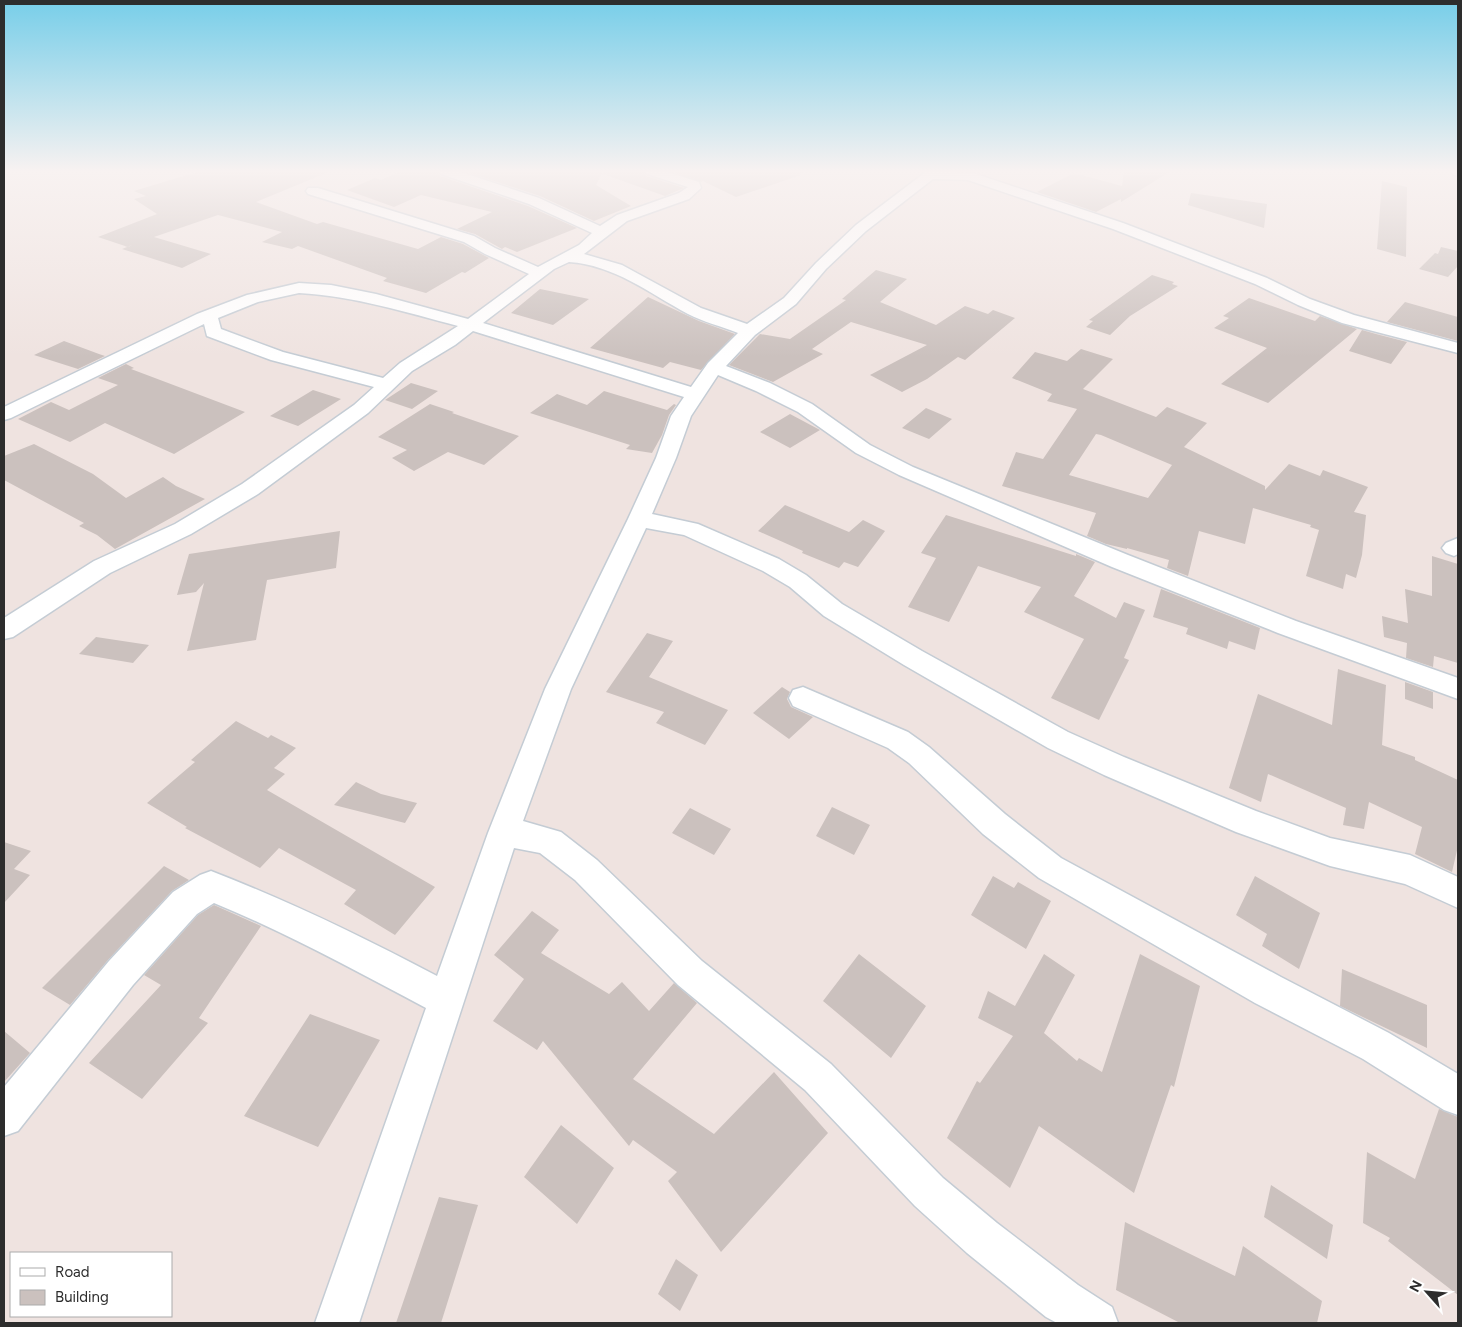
<svg xmlns="http://www.w3.org/2000/svg" width="1462" height="1327" font-family="Figtree,sans-serif">
	<style>
		.building { fill: #cbc1be; fill-rule: evenodd }
		.lines { fill: none; stroke-linecap: round; stroke-linejoin: round }
		.street-casing { stroke: #c4ccd4; stroke-width: 3 }
		.street { fill: #fff; fill-rule: evenodd }
	</style>
	<rect width="100%" height="100%" fill="#efe3e0"/>
	<path class="building" d="M 200,171 L 331,171 L 256,202 L 317,224 L 323,222 L 418,249 L 441,237 L 463,244 L 489,258 L 465,273 L 462,272 L 426,293 L 383,281 L 387,278 L 298,246 L 292,249 L 262,242 L 282,232 L 218,215 L 154,237 L 211,254 L 182,268 L 122,249 L 132,245 L 128,247 L 98,237 L 157,214 L 134,199 L 146,196 L 134,191 Z
		M 401,171 L 437,171 L 440,176 L 528,206 L 577,228 L 517,252 L 505,247 L 502,249 L 475,234 L 457,229 L 492,212 L 421,195 L 394,207 L 347,190 L 375,178 L 381,180 Z
		M 464,171 L 603,171 L 596,185 L 631,206 L 594,221 L 540,196 Z
		M 604,171 L 643,171 L 646,176 L 684,188 L 665,196 L 603,174 Z
		M 671,171 L 801,171 L 801,175 L 736,197 L 703,181 L 701,182 Z
		M 1124,171 L 1171,171 L 1121,202 L 1121,199 L 1096,212 L 1037,192 L 1074,173 L 1122,186 Z
		M 1382,181 L 1407,187 L 1406,257 L 1377,249 Z
		M 1191,193 L 1267,204 L 1264,228 L 1188,205 Z
		M 1441,247 L 1458,251 L 1458,266 L 1448,277 L 1419,269 L 1435,253 L 1438,254 Z
		M 876,270 L 907,279 L 880,302 L 936,325 L 965,306 L 988,314 L 993,310 L 1015,318 L 965,360 L 958,357 L 927,379 L 902,392 L 870,375 L 927,345 L 851,322 L 812,349 L 823,354 L 773,382 L 729,365 L 760,334 L 790,339 L 846,300 L 842,299 Z
		M 1152,275 L 1174,282 L 1172,284 L 1178,286 L 1130,316 L 1110,335 L 1086,327 L 1093,321 L 1089,320 Z
		M 540,289 L 589,299 L 553,325 L 511,313 Z
		M 648,297 L 699,321 L 735,334 L 701,370 L 670,362 L 663,368 L 590,348 Z
		M 1249,298 L 1315,321 L 1320,316 L 1357,329 L 1268,403 L 1221,384 L 1267,348 L 1214,328 L 1229,318 L 1223,316 Z
		M 1405,302 L 1458,317 L 1458,341 L 1387,322 Z
		M 1362,330 L 1376,334 L 1407,342 L 1391,364 L 1349,351 Z
		M 64,341 L 99,354 L 105,356 L 78,369 L 34,355 Z
		M 1081,349 L 1113,359 L 1083,389 L 1156,417 L 1167,407 L 1207,423 L 1184,447 L 1265,486 L 1265,490 L 1289,464 L 1320,476 L 1323,470 L 1368,487 L 1354,512 L 1366,515 L 1362,555 L 1356,578 L 1346,574 L 1343,589 L 1306,576 L 1319,530 L 1310,527 L 1311,525 L 1253,508 L 1245,544 L 1199,531 L 1188,576 L 1167,568 L 1169,560 L 1127,548 L 1127,549 L 1106,544 L 1087,536 L 1096,513 L 1002,486 L 1016,452 L 1043,459 L 1077,409 L 1047,401 L 1052,394 L 1012,378 L 1035,352 L 1067,361 ZM 1096,434 L 1101,435 L 1172,465 L 1148,498 L 1069,475 Z
		M 126,364 L 134,368 L 131,369 L 245,412 L 174,454 L 105,423 L 70,442 L 18,419 L 51,402 L 69,410 L 118,385 L 98,378 Z
		M 411,383 L 438,391 L 412,409 L 385,400 Z
		M 313,390 L 341,399 L 298,426 L 270,416 Z
		M 604,391 L 667,410 L 674,404 L 676,405 L 669,415 L 662,435 L 652,453 L 626,449 L 630,445 L 530,413 L 557,394 L 587,405 Z
		M 430,404 L 454,412 L 452,413 L 519,436 L 484,465 L 448,452 L 414,471 L 392,458 L 407,450 L 378,437 Z
		M 926,408 L 952,419 L 929,439 L 902,428 Z
		M 790,414 L 820,430 L 790,448 L 760,432 Z
		M 34,444 L 93,474 L 126,498 L 163,477 L 176,486 L 205,499 L 115,549 L 97,535 L 79,526 L 84,523 L 4,480 L 4,456 Z
		M 785,505 L 849,532 L 863,520 L 885,531 L 858,567 L 844,562 L 839,568 L 802,553 L 803,551 L 758,531 Z
		M 946,515 L 1076,556 L 1076,554 L 1095,562 L 1074,596 L 1116,618 L 1124,602 L 1145,610 L 1124,658 L 1129,660 L 1099,720 L 1051,698 L 1084,639 L 1024,612 L 1041,587 L 978,566 L 949,622 L 908,607 L 936,558 L 921,553 Z
		M 340,531 L 336,568 L 267,580 L 256,640 L 187,651 L 204,583 L 196,592 L 177,595 L 189,554 Z
		M 1432,556 L 1458,564 L 1458,663 L 1434,656 L 1433,667 L 1406,658 L 1407,643 L 1384,637 L 1382,616 L 1408,623 L 1405,589 L 1432,596 Z
		M 1161,589 L 1260,628 L 1255,650 L 1229,641 L 1227,649 L 1186,634 L 1188,628 L 1153,617 Z
		M 647,633 L 673,641 L 649,677 L 728,710 L 705,745 L 656,723 L 664,712 L 606,692 Z
		M 96,637 L 149,645 L 133,663 L 79,654 Z
		M 1338,669 L 1386,685 L 1382,745 L 1415,757 L 1415,760 L 1458,780 L 1458,846 L 1452,872 L 1415,854 L 1422,827 L 1369,802 L 1364,829 L 1343,825 L 1346,808 L 1268,774 L 1261,802 L 1229,788 L 1258,694 L 1332,725 Z
		M 1405,682 L 1433,692 L 1433,709 L 1405,699 Z
		M 782,687 L 790,692 L 787,699 L 791,707 L 813,717 L 789,739 L 753,713 Z
		M 236,721 L 268,738 L 271,735 L 296,748 L 274,768 L 285,774 L 267,790 L 435,887 L 395,935 L 344,904 L 356,890 L 279,848 L 260,868 L 185,828 L 187,827 L 147,803 L 195,762 L 191,760 Z
		M 356,782 L 381,794 L 417,803 L 405,823 L 334,805 Z
		M 832,807 L 870,825 L 854,855 L 816,836 Z
		M 690,808 L 731,829 L 714,855 L 672,833 Z
		M 4,842 L 31,851 L 14,869 L 30,875 L 4,903 Z
		M 164,866 L 189,880 L 172,891 L 108,960 L 70,1005 L 42,988 Z
		M 993,876 L 1014,888 L 1018,882 L 1051,901 L 1026,949 L 971,915 Z
		M 1255,876 L 1320,913 L 1299,969 L 1262,946 L 1267,934 L 1236,915 Z
		M 214,905 L 261,926 L 199,1018 L 208,1023 L 142,1099 L 89,1063 L 161,985 L 144,975 L 198,915 Z
		M 532,911 L 559,930 L 541,953 L 609,994 L 622,982 L 649,1011 L 674,983 L 697,1003 L 633,1079 L 714,1134 L 774,1072 L 828,1133 L 721,1252 L 668,1181 L 677,1172 L 633,1140 L 629,1146 L 543,1041 L 537,1050 L 493,1021 L 524,979 L 494,955 Z
		M 859,954 L 926,1006 L 891,1058 L 823,1001 Z
		M 1044,954 L 1075,975 L 1044,1033 L 1077,1061 L 1079,1058 L 1102,1072 L 1140,954 L 1200,986 L 1174,1087 L 1171,1085 L 1134,1193 L 1039,1126 L 1010,1188 L 947,1138 L 977,1081 L 980,1083 L 1013,1036 L 978,1018 L 988,991 L 1015,1006 Z
		M 1342,969 L 1427,1005 L 1427,1048 L 1340,1006 Z
		M 310,1014 L 380,1040 L 318,1147 L 244,1116 Z
		M 4,1031 L 30,1053 L 4,1082 Z
		M 1439,1109 L 1458,1117 L 1458,1295 L 1388,1241 L 1390,1238 L 1363,1223 L 1367,1152 L 1415,1179 Z
		M 561,1125 L 614,1168 L 577,1224 L 524,1177 Z
		M 1271,1185 L 1333,1225 L 1327,1259 L 1264,1217 Z
		M 439,1197 L 478,1205 L 441,1323 L 396,1323 Z
		M 1125,1222 L 1235,1276 L 1243,1246 L 1322,1301 L 1317,1323 L 1180,1323 L 1116,1290 Z
		M 676,1259 L 698,1275 L 680,1311 L 658,1294 Z"/>
	<g class="lines">
		<g class="street-casing">
			<path id="street" d="M 439,171 L 458,171 L 539,198 L 600,226 L 617,215 L 679,193 L 688,187 L 647,174 L 645,171 L 664,171 L 699,182 L 701,188 L 689,199 L 627,221 L 584,254 L 622,265 L 701,308 L 747,324 L 784,298 L 816,263 L 856,225 L 927,171 L 973,173 L 1123,223 L 1267,278 L 1310,299 L 1354,315 L 1458,343 L 1458,353 L 1342,323 L 1298,305 L 1255,284 L 1113,229 L 968,180 L 933,179 L 866,231 L 826,269 L 796,304 L 755,335 L 726,366 L 770,383 L 812,404 L 870,445 L 913,467 L 1128,555 L 1296,621 L 1458,678 L 1458,699 L 1278,633 L 1112,567 L 899,475 L 856,453 L 798,412 L 756,391 L 718,375 L 691,416 L 676,458 L 652,514 L 698,524 L 779,559 L 806,575 L 842,604 L 922,651 L 1068,732 L 1124,757 L 1256,811 L 1330,838 L 1410,855 L 1458,877 L 1458,908 L 1405,884 L 1330,866 L 1236,832 L 1104,775 L 1048,748 L 904,665 L 824,616 L 790,587 L 763,571 L 684,535 L 646,528 L 571,689 L 523,821 L 561,832 L 597,860 L 702,961 L 831,1064 L 943,1178 L 997,1223 L 1078,1285 L 1112,1307 L 1118,1323 L 1057,1323 L 1046,1317 L 967,1253 L 915,1206 L 805,1090 L 678,985 L 575,880 L 540,853 L 514,848 L 359,1323 L 315,1323 L 426,1008 C 356,971 287,933 214,903 L 197,914 L 133,985 L 18,1131 L 4,1136 L 4,1087 L 109,961 L 173,892 L 200,875 L 211,871 C 289,901 363,937 437,976 L 488,833 L 545,689 L 628,519 L 656,458 L 671,416 L 684,397 L 473,331 L 455,345 L 412,371 L 368,413 L 258,494 L 191,534 L 110,573 L 13,637 L 4,639 L 4,618 L 94,561 L 175,524 L 242,484 L 354,405 L 374,387 L 271,360 L 207,336 L 204,324 L 11,418 L 4,420 L 4,407 L 197,314 L 247,295 L 299,283 L 331,285 L 376,294 L 468,319 L 529,274 L 485,254 L 464,242 L 308,194 L 306,191 L 308,188 L 318,188 L 474,236 L 495,248 L 538,267 L 579,245 L 592,233 L 529,204 L 441,174 ZM 569,262 C 614,265 649,293 688,314 C 703,322 721,326 738,333 L 708,363 L 691,387 L 483,323 L 554,269 ZM 299,293 C 354,296 405,312 458,326 L 400,363 L 383,378 L 283,352 L 221,329 L 218,318 L 258,302 Z
				M 1451,171 L 1458,171 L 1458,176 L 1454,175 Z
				M 1458,538 L 1458,554 L 1454,556 L 1446,553 L 1442,548 L 1446,543 Z
				M 803,687 L 908,732 L 929,747 L 1005,814 L 1061,858 L 1281,977 L 1389,1033 L 1458,1074 L 1458,1115 L 1444,1110 L 1363,1059 L 1255,1003 L 1039,878 L 983,834 L 909,763 L 888,748 L 793,706 L 789,698 L 793,690 Z"/>
		</g>
		<use href="#street" class="street"/>
	</g>
	<linearGradient id="sky" x2="0" y2="1"><stop stop-color="#77cee9"/><stop offset="0.48" stop-color="#f8f2f1"/><stop offset="1" stop-color="#f8f2f1" stop-opacity="0"/></linearGradient>
	<rect width="1462" height="357" fill="url(#sky)"/>
	<rect width="1462" height="1327" fill="none" stroke="#2d2d2d" stroke-width="10"/>
	<rect x="10" y="1252" width="162" height="65" fill="#ffffff" stroke="#ababab"/>
	<rect x="20" y="1268" width="25" height="8" fill="#ffffff" stroke="#ababab"/>
	<text x="55" y="1277" font-size="15" fill="#2d2d2d">Road</text>
	<rect x="20" y="1290" width="25" height="15" fill="#cbc1be" stroke="#ababab"/>
	<text x="55" y="1302" font-size="15" fill="#2d2d2d">Building</text>
	<g transform="translate(1427 1292) rotate(297)" stroke="#ffffff" stroke-width="4" paint-order="stroke">
	<path d="M0-4L9 19L0 12L-9 19Z" fill="#2d2d2d"/>
	<text y="-8" font-size="14" font-weight="bold" text-anchor="middle" fill="#2d2d2d">N</text>
	</g>
</svg>
